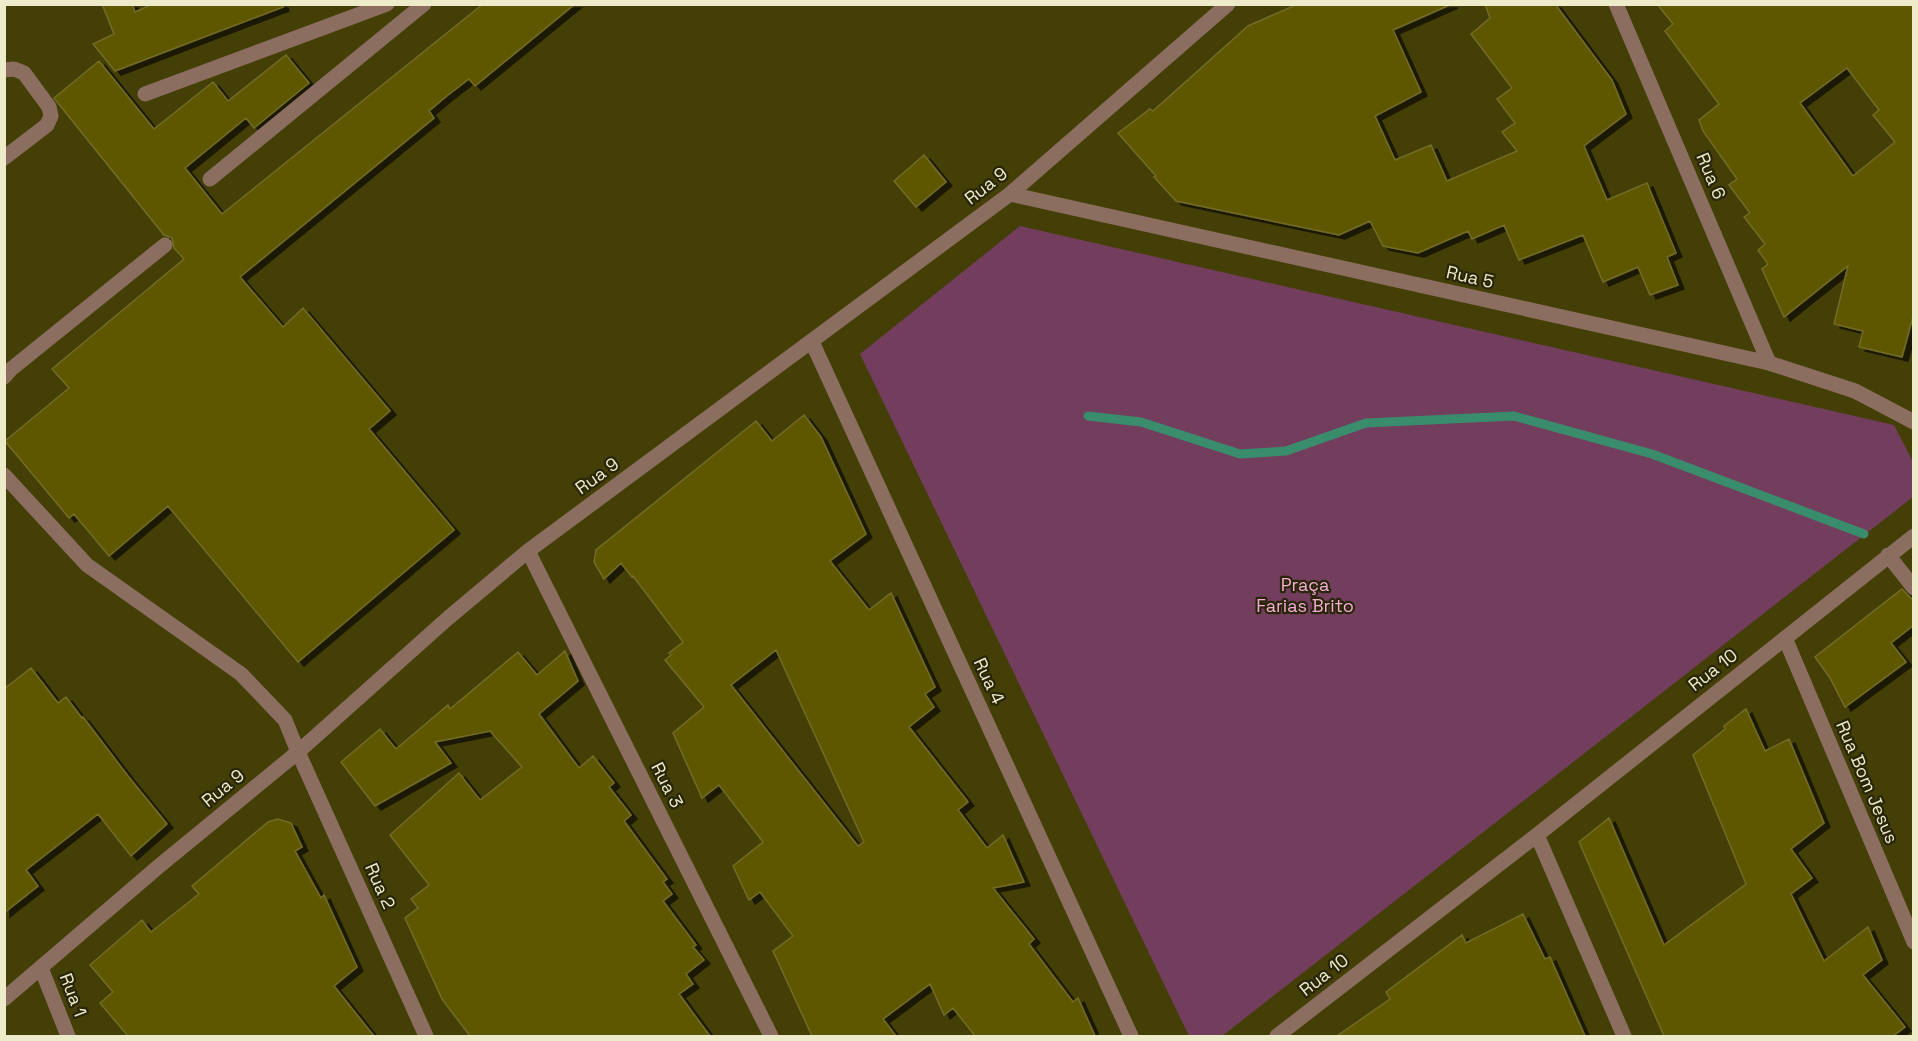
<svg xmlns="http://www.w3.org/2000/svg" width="1918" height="1041" font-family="'Space Grotesk',sans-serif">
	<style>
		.green { fill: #733d5d }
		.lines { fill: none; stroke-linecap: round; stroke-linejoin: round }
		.stream { stroke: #3a8d6c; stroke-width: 9 }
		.building { fill: #5e5700; stroke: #726c27; stroke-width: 1.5; fill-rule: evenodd; filter: url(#shadow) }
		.minor { stroke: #8c6e61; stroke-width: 15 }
		.labels { text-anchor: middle; stroke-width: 4.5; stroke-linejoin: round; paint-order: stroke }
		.street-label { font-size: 18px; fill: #edebc9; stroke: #282509 }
		.park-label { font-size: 18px; fill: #f6add6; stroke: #282509 }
	</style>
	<defs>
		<filter id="shadow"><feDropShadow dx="6" dy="4" stdDeviation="0" flood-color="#0009"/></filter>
	</defs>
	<rect width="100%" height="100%" fill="#443f07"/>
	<path class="green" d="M 1020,226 L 1894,425 L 1913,462 L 1913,497 L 1222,1036 L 1189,1036 L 860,354 Z"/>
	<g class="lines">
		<path class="stream" d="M 1088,416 L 1141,422 L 1240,454 L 1286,451 L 1366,423 L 1514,416 L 1652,454 L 1864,534"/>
	</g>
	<path class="building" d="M 102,4 L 132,4 L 135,12 L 153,4 L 282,4 L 283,7 L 115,71 L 93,44 L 114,34 Z
		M 483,4 L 575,4 L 475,86 L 469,79 L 448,95 L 429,111 L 434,118 L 240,277 L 283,327 L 303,308 L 390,411 L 369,429 L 454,530 L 298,662 L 168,506 L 109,556 L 74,514 L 69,518 L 5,441 L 69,388 L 52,369 L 184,259 L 174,248 L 172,238 L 164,235 L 54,98 L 99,61 L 154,129 L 213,82 L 228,101 L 286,55 L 309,83 L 254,128 L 246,118 L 185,168 L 222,214 Z
		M 1298,4 L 1452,4 L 1393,30 L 1421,92 L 1375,116 L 1395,160 L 1431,145 L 1447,181 L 1517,151 L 1502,132 L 1515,123 L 1497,99 L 1512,88 L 1471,34 L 1490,18 L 1485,4 L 1555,4 L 1612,80 L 1626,114 L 1584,146 L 1607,200 L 1647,183 L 1676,253 L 1667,257 L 1678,285 L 1650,295 L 1638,267 L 1603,282 L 1583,235 L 1519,260 L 1504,225 L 1472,239 L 1468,231 L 1418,253 L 1383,246 L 1370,221 L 1339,235 L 1176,201 L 1154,177 L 1156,176 L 1118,133 L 1150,109 L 1153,111 L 1248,26 Z
		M 1657,4 L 1914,4 L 1914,313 L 1902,357 L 1859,347 L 1863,331 L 1834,324 L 1848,266 L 1784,317 L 1762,269 L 1768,264 L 1758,250 L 1765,244 L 1744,217 L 1750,213 L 1729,185 L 1737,179 L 1703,131 L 1699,120 L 1719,104 L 1665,31 L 1673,24 ZM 1847,68 L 1879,110 L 1873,115 L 1895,142 L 1853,176 L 1800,103 Z
		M 924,155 L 946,182 L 916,207 L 894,181 Z
		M 804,415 L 821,437 L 866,534 L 830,561 L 869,610 L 891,593 L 935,687 L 925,694 L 934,707 L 909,727 L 968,802 L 958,810 L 987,848 L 1003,835 L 1024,882 L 993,888 L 1034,939 L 1029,944 L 1073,1002 L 1078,998 L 1095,1036 L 975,1036 L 953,1008 L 944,1015 L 930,984 L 883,1019 L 896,1036 L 812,1036 L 773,951 L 793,936 L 760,892 L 749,900 L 733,866 L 763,842 L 719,785 L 702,798 L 673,733 L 704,707 L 665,660 L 671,655 L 669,653 L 683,642 L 633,576 L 632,577 L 621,563 L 604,579 L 594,562 L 596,550 L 756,421 L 772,441 ZM 776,650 L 864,842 L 858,846 L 731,685 Z
		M 1902,589 L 1914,601 L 1914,625 L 1891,643 L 1906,662 L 1845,707 L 1830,678 L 1815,657 Z
		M 565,651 L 578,681 L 539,714 L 579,768 L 593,756 L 614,783 L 609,787 L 631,815 L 624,821 L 667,879 L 663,882 L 672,894 L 663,901 L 696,945 L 693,947 L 704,960 L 686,974 L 693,984 L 679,994 L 710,1036 L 470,1036 L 442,999 L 405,918 L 418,908 L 411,899 L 429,885 L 390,835 L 459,773 L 480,800 L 522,767 L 490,731 L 435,742 L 451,763 L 375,806 L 341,762 L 380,729 L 396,749 L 448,705 L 450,709 L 518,652 L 537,675 Z
		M 31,668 L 58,703 L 66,697 L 82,718 L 83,717 L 128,776 L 167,824 L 131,856 L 98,814 L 26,870 L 38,886 L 4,913 L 4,689 Z
		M 1746,709 L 1765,751 L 1789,739 L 1824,823 L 1791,849 L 1812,878 L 1791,894 L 1824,961 L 1868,927 L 1882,960 L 1863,975 L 1905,1027 L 1893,1036 L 1664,1036 L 1579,842 L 1609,818 L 1664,945 L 1746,884 L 1693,755 L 1725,729 L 1724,726 Z
		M 278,819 L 291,823 L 302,847 L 295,851 L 321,898 L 324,895 L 357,967 L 334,986 L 374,1036 L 128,1036 L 100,1003 L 113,992 L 90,965 L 142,920 L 151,932 L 199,894 L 192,886 L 268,822 Z
		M 1523,914 L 1545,959 L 1550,957 L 1585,1036 L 1337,1036 L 1390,999 L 1386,992 L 1462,935 L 1466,943 Z"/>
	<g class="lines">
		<path class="minor" d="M 1616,4 L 1769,363
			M 4,70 L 14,69 L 24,73 L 49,107 L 51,116 L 47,125 L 4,158
			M 145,94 L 387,4
			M 210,179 L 424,4
			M 1010,194 L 1769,363 L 1855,391 L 1914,422
			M 812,342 L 1131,1036
			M 4,377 L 10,370 L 165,245
			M 4,475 L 87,565 L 241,674 L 285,720 L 298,752 L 426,1036
			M 528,551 L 771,1036
			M 1888,555 L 1914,588
			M 1785,638 L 1914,942
			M 1537,835 L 1624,1036
			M 41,968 L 68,1036
			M 4,999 L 158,867 L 298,752 L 447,619 L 528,551 L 1010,194 L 1228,4
			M 1277,1036 L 1537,835 L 1914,536"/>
	</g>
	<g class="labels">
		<g class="street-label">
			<text transform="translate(1711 176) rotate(67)" y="6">Rua 6</text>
			<text transform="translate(986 186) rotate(-38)" y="6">Rua 9</text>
			<text transform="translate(1470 277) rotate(13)" y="6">Rua 5</text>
			<text transform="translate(597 476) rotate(-36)" y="6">Rua 9</text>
			<text transform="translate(1713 670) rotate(-38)" y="6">Rua 10</text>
			<text transform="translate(989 681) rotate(65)" y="6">Rua 4</text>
			<text transform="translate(1867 782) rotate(67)" y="6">Rua Bom Jesus</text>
			<text transform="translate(667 785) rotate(63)" y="6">Rua 3</text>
			<text transform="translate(223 788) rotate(-39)" y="6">Rua 9</text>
			<text transform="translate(380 886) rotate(66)" y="6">Rua 2</text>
			<text transform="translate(1324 975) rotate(-38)" y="6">Rua 10</text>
			<text transform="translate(73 995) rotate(69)" y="6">Rua 1</text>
		</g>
		<g class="park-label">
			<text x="1305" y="591">Praça<tspan x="1305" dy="21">Farias Brito</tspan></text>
		</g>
	</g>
	<rect width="1918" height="1041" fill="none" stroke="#edebc9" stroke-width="12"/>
</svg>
